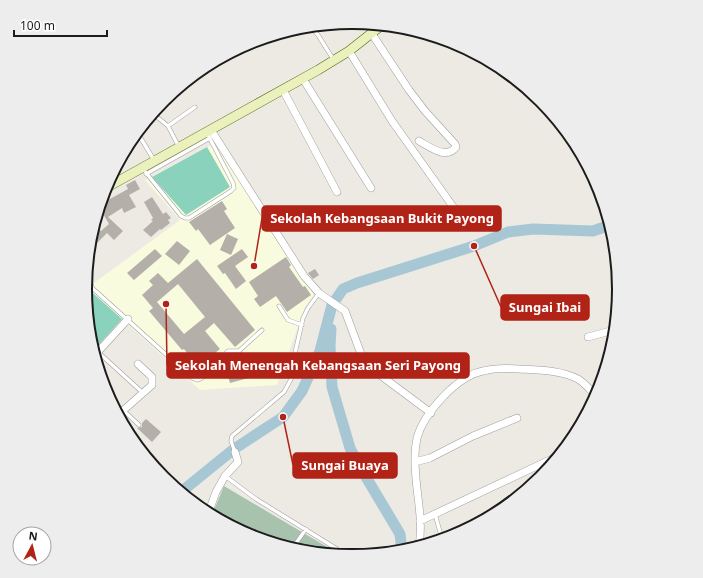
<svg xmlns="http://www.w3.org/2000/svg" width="703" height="578" font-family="'Noto Sans',sans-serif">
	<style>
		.education { fill: #f8fbdd }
		.cemetery { fill: #a7c2ad }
		.pitch { fill: #8ad2bc }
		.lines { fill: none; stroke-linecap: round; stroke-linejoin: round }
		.river { stroke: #a8c7d5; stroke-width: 11 }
		.building { fill: #b5afa9; fill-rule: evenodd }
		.lane-casing { stroke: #9d9d9d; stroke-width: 4.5 }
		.street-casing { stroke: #9d9d9d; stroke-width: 8 }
		.secondary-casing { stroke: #556511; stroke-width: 10 }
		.lane { stroke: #fff; stroke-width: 3.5 }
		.street { stroke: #fff; stroke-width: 7 }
		.secondary { stroke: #eaf1bc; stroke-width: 9 }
		.rim { fill: none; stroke: #1c1c1c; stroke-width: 2 }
		.leader { fill: none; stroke: #b12317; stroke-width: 1.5 }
		.callout-dot { fill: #b12317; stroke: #fff; stroke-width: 1.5 }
		.callout { fill: #b12317; stroke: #b12317; stroke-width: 1.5 }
		.callout-label { font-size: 13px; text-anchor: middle; font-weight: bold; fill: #fff }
	</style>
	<rect width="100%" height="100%" fill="#eceae3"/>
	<path class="education" d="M 217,142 L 314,295 L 305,307 L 277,385 L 200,390 L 122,319 L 93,351 L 90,341 L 85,286 L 87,288 L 180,220 L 145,180 Z"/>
	<path class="cemetery" d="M 224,486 L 334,551 L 337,555 L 299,551 L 249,536 L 212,515 Z"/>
	<path class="pitch" d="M 207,147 L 230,187 L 186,215 L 152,177 Z
		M 85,286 L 122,319 L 93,351 L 90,341 Z"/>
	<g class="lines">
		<path class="river" d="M 331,329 L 330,346 L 332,387 L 350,448 L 357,462 L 400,534 L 402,551
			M 181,492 L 234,449 L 283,417 L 302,391 L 320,351 L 332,305 L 343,289 L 357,283 L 474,246 L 508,232 L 533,229 L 593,231 L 610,225"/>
	</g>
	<path class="building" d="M 135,180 L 140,189 L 129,195 L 136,207 L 124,213 L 122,208 L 108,217 L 123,231 L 114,240 L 107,233 L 94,246 L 89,241 L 94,224 L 101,231 L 109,224 L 99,207 L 99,205 L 128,189 L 126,185 Z
		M 152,197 L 163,214 L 166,212 L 171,218 L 168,220 L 170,223 L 161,230 L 160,229 L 151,237 L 143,230 L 153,221 L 151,220 L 153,218 L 144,202 Z
		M 222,201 L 227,209 L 224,211 L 235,228 L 210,245 L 198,229 L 196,231 L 189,222 Z
		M 227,234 L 238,239 L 231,255 L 220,250 Z
		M 177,241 L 190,251 L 179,265 L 165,254 Z
		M 155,249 L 162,256 L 134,280 L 127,273 Z
		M 242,249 L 248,257 L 235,266 L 246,281 L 236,289 L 225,273 L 223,274 L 217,266 Z
		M 286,257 L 291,265 L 289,267 L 303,287 L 305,286 L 311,295 L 287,312 L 276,296 L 260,307 L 254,299 L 258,296 L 249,282 Z
		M 197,259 L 255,330 L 235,347 L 214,323 L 205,331 L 220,349 L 205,361 L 209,366 L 202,371 L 184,349 L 182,350 L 149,311 L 153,308 L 142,295 L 153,285 L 149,281 L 158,273 L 168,283 ZM 178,284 L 205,317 L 184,334 L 157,302 Z
		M 315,269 L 319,275 L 313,279 L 308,273 Z
		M 260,358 L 264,374 L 230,383 L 225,366 Z
		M 146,419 L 161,432 L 152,442 L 137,428 L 142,427 L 142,423 Z"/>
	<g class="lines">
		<g class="lane-casing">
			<path id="lane" d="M 310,26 L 318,35 L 333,59
				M 154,111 L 157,117 L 168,126 L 179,147
				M 168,126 L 195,107
				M 136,133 L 140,137 L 154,160
				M 143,169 L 181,216 L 185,218 L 189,218 L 231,191 L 234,188 L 233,183 L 207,133
				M 146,174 L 210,138
				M 90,286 L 192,378 L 198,380 L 202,378 L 228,351 L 239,351 L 262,330
				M 279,306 L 288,320 L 302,325
				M 98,352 L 143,393
				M 123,410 L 139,425
				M 235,452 L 231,441 L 232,436 L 284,392 L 296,370 L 295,353 L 303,318 L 308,308 L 319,293
				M 225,476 L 256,499 L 337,549 L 342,555
				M 435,514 L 442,539
				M 292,549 L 306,529"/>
		</g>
		<g class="street-casing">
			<path id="street" d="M 372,34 L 409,90 L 425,111 L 455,144 L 456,147 C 446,160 430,147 419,141
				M 349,51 L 392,121 L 454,208
				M 303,79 L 371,188
				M 283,90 L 337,192
				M 211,130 L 304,276 L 319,293 L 345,311 L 361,354 L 365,361 L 372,369 L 431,413
				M 85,281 L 90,286
				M 588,337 L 614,330
				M 94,356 L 128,319
				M 118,415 L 152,385 L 152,377 L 138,364
				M 415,462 L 430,458 L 473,436 L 517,418
				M 208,514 L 216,492 L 225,476 L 238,462 L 235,452
				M 420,521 L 558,456
				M 419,546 C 424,516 414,486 415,456 C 415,450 416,443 417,438 C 424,413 457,376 483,371 C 494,368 507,368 519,369 C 538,370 561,370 578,379 C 585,383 590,390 596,396"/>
		</g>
		<g class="secondary-casing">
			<path id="secondary" d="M 104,189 L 318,70 L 349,51 L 382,25"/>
		</g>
		<use href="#lane" class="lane"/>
		<use href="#street" class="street"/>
		<use href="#secondary" class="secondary"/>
	</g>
	<path d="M0 0H703V578H0ZM92 289a260 260 0 1 1 520 0a260 260 0 1 1-520 0Z" fill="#ededed" fill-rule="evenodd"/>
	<path class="rim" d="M92 289a260 260 0 1 1 520 0a260 260 0 1 1-520 0Z"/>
	<path class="leader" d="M254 266L262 218M474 246L501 307M166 304L167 365M283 417L293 465"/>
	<g class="callout-dot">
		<circle cx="254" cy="266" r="4"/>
		<circle cx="474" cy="246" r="4"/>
		<circle cx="166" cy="304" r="4"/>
		<circle cx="283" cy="417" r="4"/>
	</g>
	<g class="callout">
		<rect x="262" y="206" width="239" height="25" rx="4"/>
		<rect x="501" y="295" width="88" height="25" rx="4"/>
		<rect x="167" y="353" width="302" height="25" rx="4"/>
		<rect x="293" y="453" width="104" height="25" rx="4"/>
	</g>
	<g class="callout-label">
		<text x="382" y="223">Sekolah Kebangsaan Bukit Payong</text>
		<text x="545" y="312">Sungai Ibai</text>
		<text x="318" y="370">Sekolah Menengah Kebangsaan Seri Payong</text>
		<text x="345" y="470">Sungai Buaya</text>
	</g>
	<g transform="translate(32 546) rotate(7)"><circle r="19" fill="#ffffff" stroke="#a4a4a4"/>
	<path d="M0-3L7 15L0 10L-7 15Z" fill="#b12317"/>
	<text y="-6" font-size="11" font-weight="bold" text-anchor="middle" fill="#1c1c1c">N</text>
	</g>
	<path d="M14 30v6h93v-6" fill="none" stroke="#1c1c1c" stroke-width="2"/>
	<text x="20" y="30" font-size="12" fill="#1c1c1c" stroke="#ffffff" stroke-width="3" paint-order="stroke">100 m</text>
</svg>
